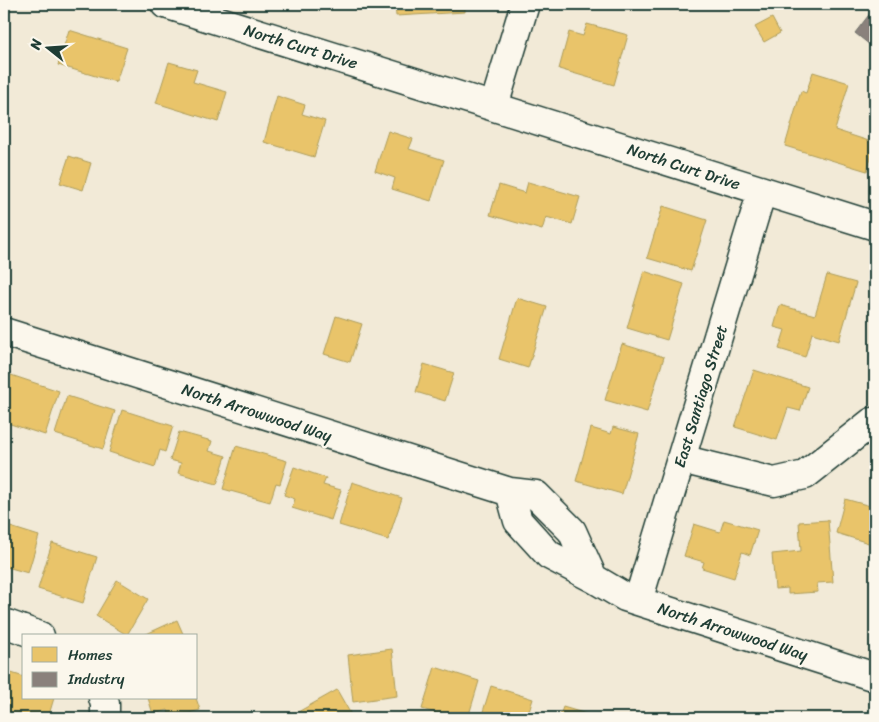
<svg xmlns="http://www.w3.org/2000/svg" width="879" height="722" font-family="Sriracha,sans-serif">
	<style>
		.homes { fill: #e9c46a; stroke: #ac9c5a }
		.industry { fill: #8a817c; stroke: #6a6d66 }
		.lines { fill: none; stroke-linecap: round; stroke-linejoin: round }
		.minor-casing { stroke: #1f3d34; stroke-width: 31 }
		.minor { stroke: #fbf7ec; stroke-width: 28 }
		.labels { text-anchor: middle; stroke-width: 5; stroke-linejoin: round; paint-order: stroke }
		.street-label { font-size: 16px; fill: #1f3d34; stroke: #fbf7ec }
	</style>
	<rect width="100%" height="100%" fill="#f2ead7"/>
	<filter id="ink" filterUnits="userSpaceOnUse"><feTurbulence type="fractalNoise" baseFrequency=".02" numOctaves="2"/><feDisplacementMap in="SourceGraphic" scale="10" xChannelSelector="R" yChannelSelector="G"/><feConvolveMatrix kernelMatrix="1 2 1 2 8 2 1 2 1" color-interpolation-filters="sRGB"/></filter>
	<g filter="url(#ink)">
		<path class="homes" d="M 395,4 L 465,4 L 465,12 L 396,16 Z
			M 772,18 L 780,33 L 764,42 L 755,27 Z
			M 587,24 L 628,35 L 614,85 L 559,69 L 569,32 L 583,36 Z
			M 69,30 L 127,48 L 116,82 L 58,65 Z
			M 169,62 L 197,70 L 193,82 L 227,92 L 218,122 L 156,103 Z
			M 813,72 L 849,83 L 835,130 L 875,143 L 867,171 L 785,146 L 801,91 L 806,93 Z
			M 277,96 L 305,105 L 302,114 L 325,121 L 314,157 L 264,142 Z
			M 388,131 L 413,139 L 409,149 L 444,160 L 431,201 L 392,189 L 395,178 L 375,171 Z
			M 69,156 L 91,163 L 83,190 L 60,183 Z
			M 528,182 L 580,197 L 572,224 L 546,217 L 542,230 L 490,215 L 499,185 L 525,193 Z
			M 663,206 L 707,220 L 691,271 L 647,258 Z
			M 644,271 L 684,284 L 667,340 L 627,328 Z
			M 827,275 L 856,283 L 839,341 L 812,333 L 805,357 L 779,349 L 785,330 L 774,327 L 780,305 L 815,315 Z
			M 517,298 L 547,307 L 528,368 L 499,359 Z
			M 336,316 L 362,324 L 350,362 L 324,354 Z
			M 622,344 L 664,357 L 647,412 L 605,400 Z
			M 424,364 L 454,373 L 445,401 L 416,392 Z
			M 754,370 L 808,387 L 800,411 L 788,408 L 777,440 L 735,427 Z
			M 8,374 L 59,391 L 45,435 L 4,422 L 4,388 Z
			M 67,396 L 115,411 L 103,449 L 55,434 Z
			M 122,410 L 173,426 L 165,452 L 160,450 L 155,467 L 109,452 Z
			M 613,427 L 639,434 L 622,494 L 576,481 L 591,428 L 611,434 Z
			M 179,432 L 212,441 L 209,451 L 226,456 L 217,484 L 178,473 L 181,463 L 170,460 Z
			M 236,446 L 287,461 L 280,484 L 276,483 L 270,502 L 223,489 Z
			M 294,467 L 326,478 L 323,485 L 341,490 L 331,520 L 292,508 L 295,499 L 284,495 Z
			M 352,482 L 402,498 L 388,540 L 339,525 Z
			M 845,499 L 874,507 L 875,504 L 875,545 L 836,533 Z
			M 724,520 L 758,530 L 750,555 L 742,552 L 734,578 L 702,568 L 704,562 L 684,556 L 694,524 L 720,532 Z
			M 828,520 L 833,582 L 817,583 L 818,592 L 788,594 L 788,588 L 775,589 L 772,554 L 801,551 L 799,522 Z
			M 4,525 L 39,536 L 28,573 L 7,567 L 4,579 Z
			M 52,543 L 97,557 L 83,603 L 38,589 Z
			M 117,580 L 148,599 L 127,635 L 96,616 Z
			M 177,620 L 184,636 L 142,636 Z
			M 392,649 L 397,696 L 353,702 L 348,655 Z
			M 435,667 L 479,681 L 468,718 L 454,718 L 422,709 Z
			M 5,671 L 24,677 L 24,698 L 54,698 L 48,718 L 20,718 L 4,713 L 4,676 Z
			M 491,686 L 533,699 L 527,718 L 481,718 Z
			M 337,690 L 353,718 L 301,718 L 298,712 Z
			M 148,698 L 196,698 L 200,710 L 170,718 L 168,710 L 153,714 Z
			M 563,707 L 600,718 L 559,718 Z"/>
		<path class="industry" d="M 875,7 L 875,49 L 855,33 Z"/>
		<g class="lines">
			<g class="minor-casing">
				<path id="minor" d="M 165,4 L 875,226
					M 494,106 L 525,4
					M 4,332 L 510,492 L 536,495 L 572,531 L 593,578 L 549,555 L 518,521 L 510,492
					M 681,459 L 774,482 L 805,475 L 872,422
					M 593,578 L 625,597 L 875,677
					M 638,601 L 762,191
					M 4,623 L 40,636
					M 103,698 L 105,704 L 105,718"/>
			</g>
			<use href="#minor" class="minor"/>
		</g>
	</g>
	<g class="labels">
		<g class="street-label">
			<text transform="translate(301 46) rotate(17)" y="6">North Curt Drive</text>
			<text transform="translate(684 166) rotate(18)" y="6">North Curt Drive</text>
			<text transform="translate(700 396) rotate(-73)" y="6">East Santiago Street</text>
			<text transform="translate(257 412) rotate(18)" y="6">North Arrowwood Way</text>
			<text transform="translate(733 631) rotate(18)" y="6">North Arrowwood Way</text>
		</g>
	</g>
	<rect width="879" height="722" fill="none" stroke="#fbf7ec" stroke-width="20"/>
	<rect x="10" y="10" width="859" height="702" fill="none" stroke="#1f3d34" stroke-width="2" filter="url(#ink)"/>
	<rect x="22" y="634" width="175" height="65" fill="#fbf7ec" stroke="#a3ada2"/>
	<rect x="32" y="647" width="25" height="15" fill="#e9c46a" stroke="#a3ada2"/>
	<text x="68" y="660" font-size="15" fill="#1f3d34">Homes</text>
	<rect x="32" y="672" width="25" height="15" fill="#8a817c" stroke="#a3ada2"/>
	<text x="68" y="684" font-size="15" fill="#1f3d34">Industry</text>
	<g transform="translate(48 48) rotate(287)" stroke="#fbf7ec" stroke-width="4" paint-order="stroke">
	<path d="M0-4L9 19L0 12L-9 19Z" fill="#1f3d34"/>
	<text y="-8" font-size="14" font-weight="bold" text-anchor="middle" fill="#1f3d34">N</text>
	</g>
</svg>
